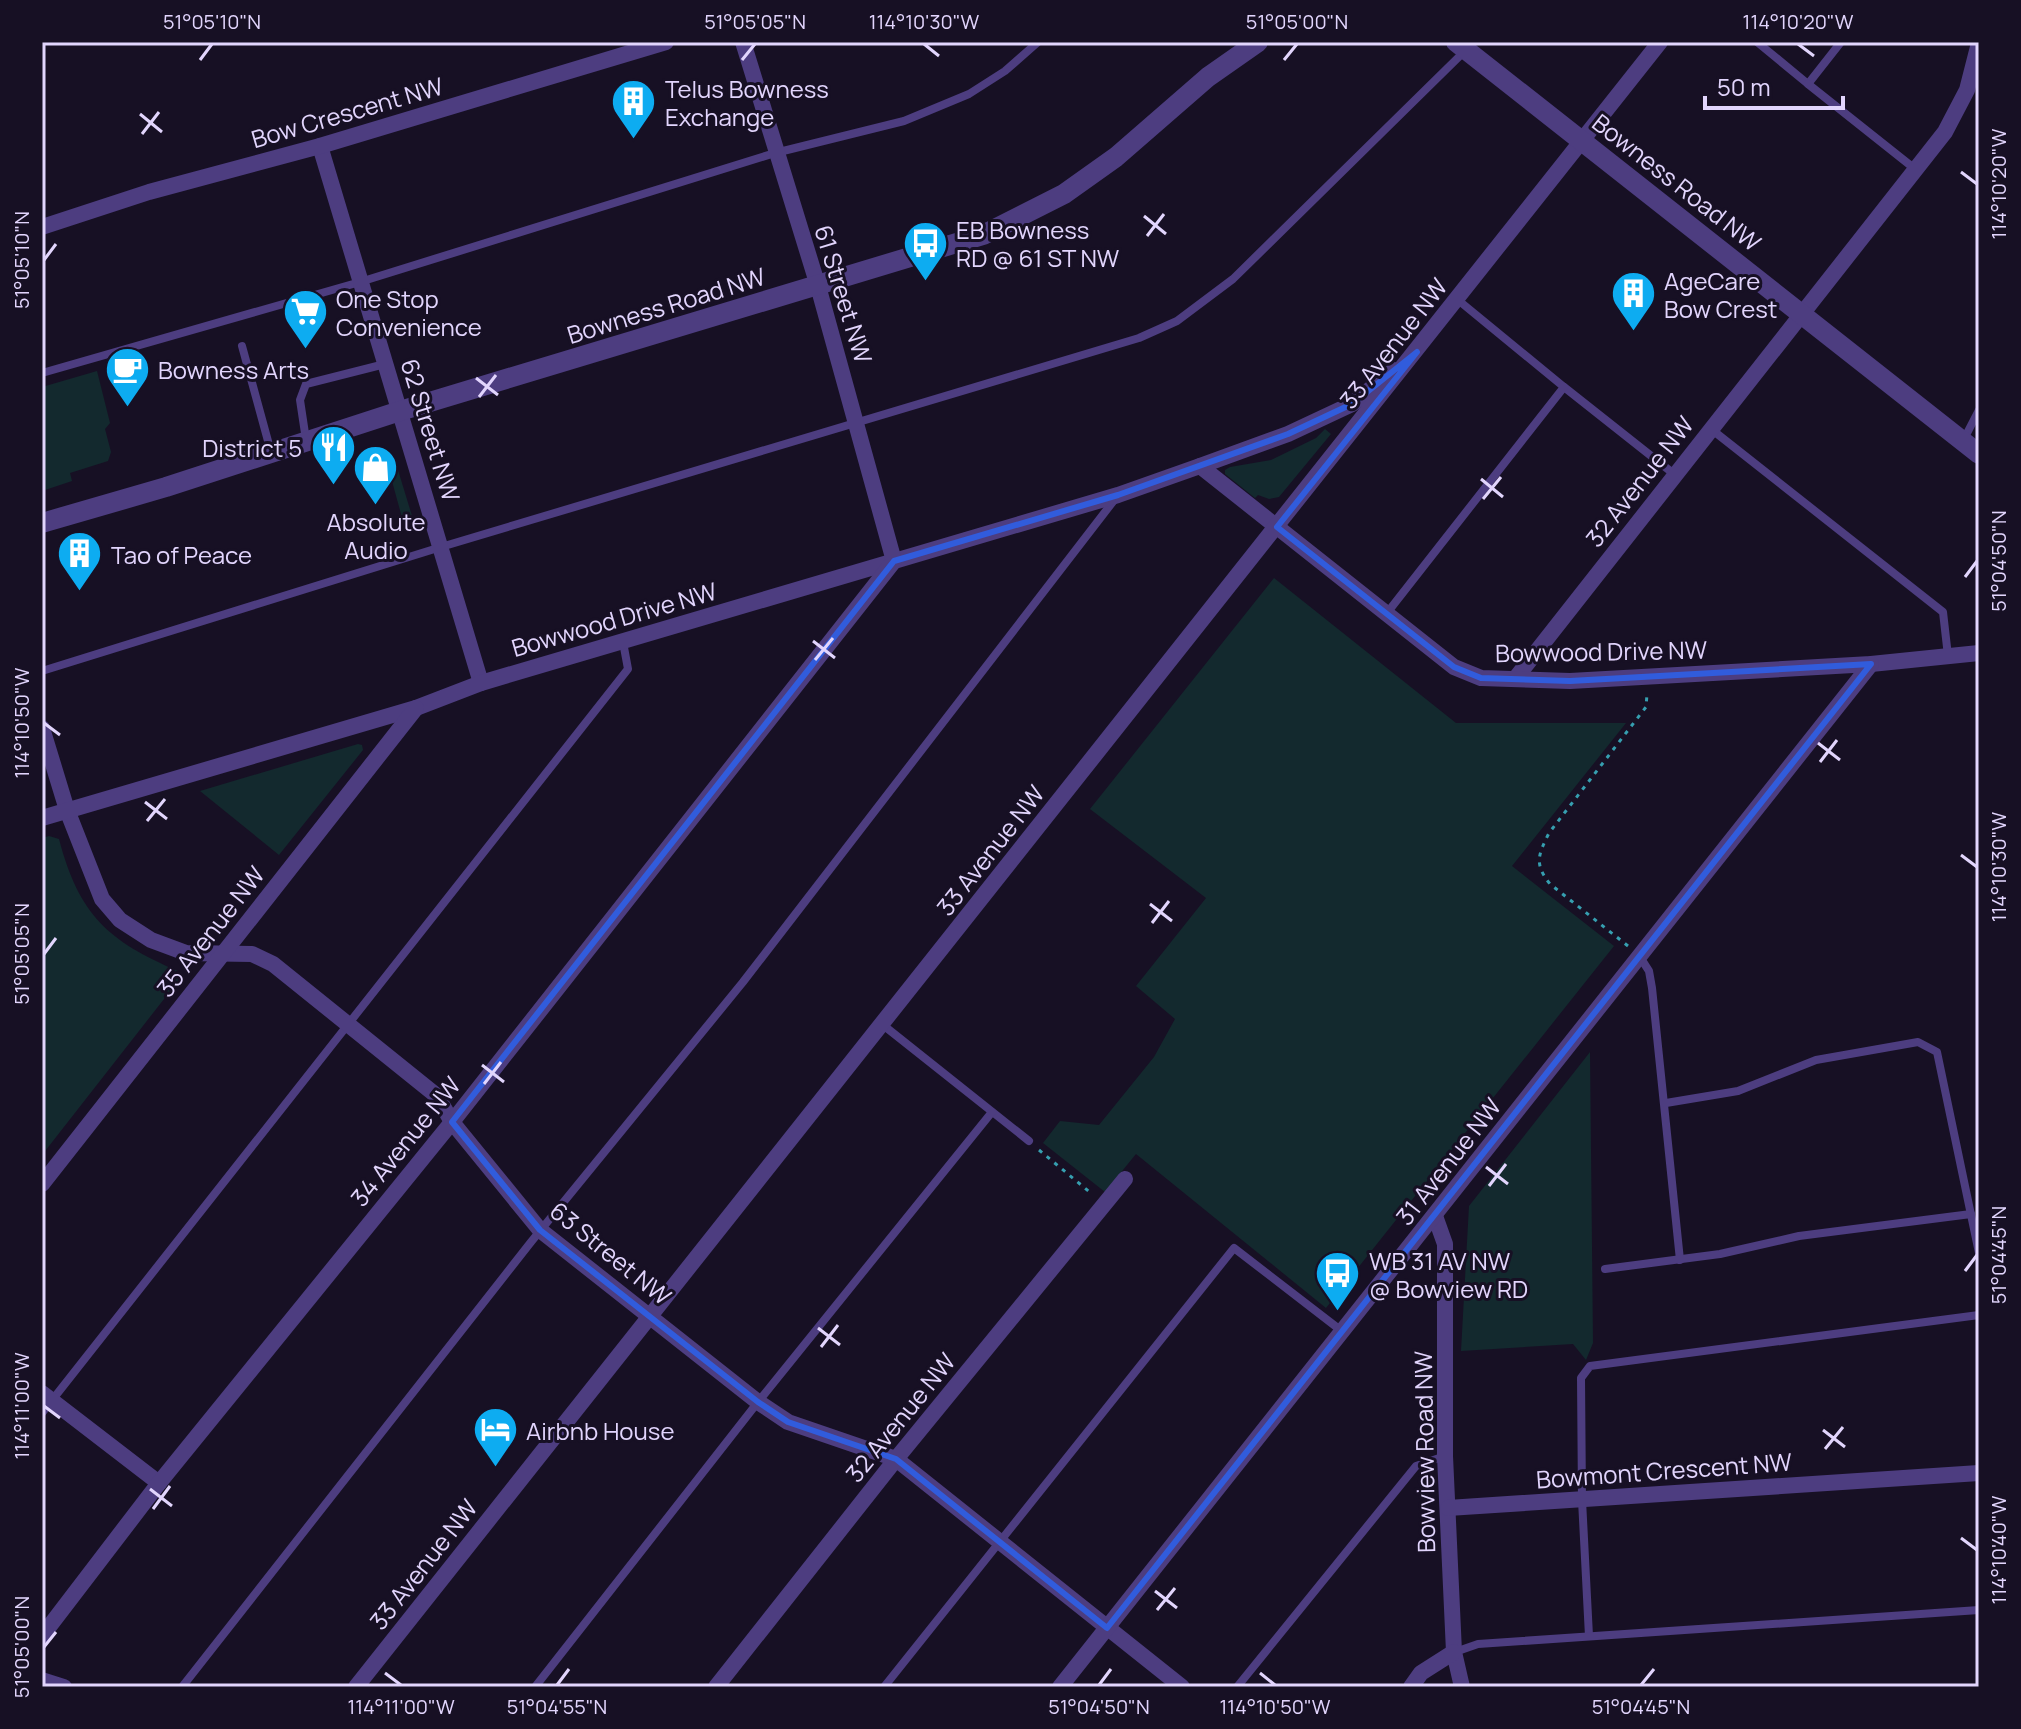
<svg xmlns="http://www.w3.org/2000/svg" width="2021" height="1729" font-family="Manrope,sans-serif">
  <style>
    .green { fill: #13292e }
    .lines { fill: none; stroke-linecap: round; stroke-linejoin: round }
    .path { stroke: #369fb0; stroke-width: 3; stroke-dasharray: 4 6; stroke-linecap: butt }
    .service { stroke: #4d3d80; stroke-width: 8 }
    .minor { stroke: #4d3d80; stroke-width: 16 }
    .tertiary { stroke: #4d3d80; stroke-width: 20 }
    .marked { fill: none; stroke: #315cdc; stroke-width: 6; stroke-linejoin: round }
    .ticks { fill: none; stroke: #e2d5fd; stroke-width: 3 }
    .labels { text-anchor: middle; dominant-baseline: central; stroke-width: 6; stroke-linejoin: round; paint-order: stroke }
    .poi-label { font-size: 24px; fill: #e2d5fd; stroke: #171024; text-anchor: start }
    .street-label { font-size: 24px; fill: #e2d5fd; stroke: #171024 }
    .neatline { fill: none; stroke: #e2d5fd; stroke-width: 3 }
    .ticks-label { font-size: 20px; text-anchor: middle; fill: #e2d5fd }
  </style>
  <rect width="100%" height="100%" fill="#171024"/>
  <g class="green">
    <polygon points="97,371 110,423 105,429 111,452 108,461 70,473 72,481 42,491 42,387"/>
    <polygon points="1325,429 1331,434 1279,497 1269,499 1258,495 1255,498 1225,474 1225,470 1230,467 1271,460 1316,438"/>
    <polygon points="387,463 398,470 416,529 406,532"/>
    <polygon points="1274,578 1456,723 1626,723 1512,866 1614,946 1326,1308 1136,1154 1105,1192 1043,1143 1060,1121 1099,1125 1154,1057 1175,1019 1136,986 1206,898 1090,809"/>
    <polygon points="358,744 362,745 363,750 279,855 200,791"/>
    <path d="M49,836l10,3c20,76 49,102 119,132l4,5 -140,179v-317z"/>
    <polygon points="1590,1052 1593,1343 1586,1360 1573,1344 1461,1351 1469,1206"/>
  </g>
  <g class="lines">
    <g class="path">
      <polyline points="365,466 367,473"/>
      <path d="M1628,946l-78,-62c-16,-20 -12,-29 -1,-51l97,-126 1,-13"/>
      <polyline points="1039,1150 1092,1194"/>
    </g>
    <g class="service">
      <polyline points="1757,42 1808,84 1841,42"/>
      <polyline points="1808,84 1915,169"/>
      <polyline points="242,346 271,452"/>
      <polyline points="42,373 360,282 775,153 904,121 969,94 1005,71 1038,42"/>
      <polyline points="1564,387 1674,474"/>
      <polyline points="1711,429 1943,612 1948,656"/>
      <polyline points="306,440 300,400 306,384 385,364"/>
      <polyline points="1963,441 1979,410"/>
      <polyline points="1387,613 1564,387 1458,300"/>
      <polyline points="42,671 441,547 1139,338 1177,321 1233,279 1474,42"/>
      <polyline points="1640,957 1649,971 1652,988 1680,1260"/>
      <polyline points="883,1025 1029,1141"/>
      <polyline points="1666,1103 1738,1091 1816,1060 1918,1042 1937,1052 1979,1253"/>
      <polyline points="1605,1269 1720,1254 1799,1236 1971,1214"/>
      <polyline points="42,1413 628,669 623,642"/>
      <polyline points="1589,1636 1582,1500 1581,1378 1590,1366 1979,1315"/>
      <polyline points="1455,1652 1478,1644 1979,1610"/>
      <polyline points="182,1687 531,1242 743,982 1115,499"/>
      <polyline points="535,1687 758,1402 992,1112"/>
      <polyline points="884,1687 1234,1248 1343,1332"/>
      <polyline points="1237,1687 1416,1466 1445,1456"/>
    </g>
    <g class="minor">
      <polyline points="320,146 481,683"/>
      <polyline points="42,227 149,192 320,146 666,42"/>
      <polyline points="1200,466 1288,434 1352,404 1394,370"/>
      <polyline points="1515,679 1945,132 1967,90 1979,43"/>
      <polyline points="42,728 67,810 102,899 120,920 151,940 186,953 252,954 273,964 437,1096 452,1122 540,1230 758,1402 788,1422 896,1459 1182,1687"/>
      <polyline points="42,818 416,708 481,683 1118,495 1200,466 1454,667 1481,678 1570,681 1871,664 1979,653"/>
      <polyline points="42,1184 416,708"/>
      <polyline points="1435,1216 1445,1244 1445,1456 1454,1652 1462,1687"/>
      <polyline points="42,1393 159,1483"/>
      <polyline points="1448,1508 1979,1473"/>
      <polyline points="42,1636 159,1483 452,1122 894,561 818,286 743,42"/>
      <polyline points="42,1680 64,1687"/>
      <polyline points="356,1687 1660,42"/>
      <polyline points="716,1687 896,1459 1125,1179"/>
      <polyline points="1060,1687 1871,664"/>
      <polyline points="1411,1687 1421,1673 1454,1652"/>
    </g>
    <g class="tertiary">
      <polyline points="1456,42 1979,454"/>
      <polyline points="42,523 166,487 400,411 983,235 1064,194 1116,157 1208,77 1258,42"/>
    </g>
  </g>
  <path class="marked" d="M1417,352l-140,175 177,140 27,11 89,3 301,-17 -764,964 -211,-169 -108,-37 -30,-20 -218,-172 -88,-108 442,-561 224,-66 170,-61 64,-30z"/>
  <path class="ticks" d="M924,44l15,12M1798,44l16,12M200,60l12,-16M742,60l13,-16M1284,60l13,-16M140,114l22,18M142,134l17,-22M1961,172l16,12M1144,216l22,18M1147,236l17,-22M44,260l12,-16M476,378l22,17M479,397l17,-22M1481,479l22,18M1483,499l18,-22M1965,577l12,-16M813,641l22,17M815,660l18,-22M44,723l16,12M1818,743l22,17M1820,762l17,-22M145,802l22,17M147,821l18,-22M1961,855l16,12M1150,904l22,17M1152,923l17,-22M44,954l12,-16M482,1065l22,17M484,1084l17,-22M1486,1167l22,17M1489,1186l17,-22M1965,1271l12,-16M818,1328l22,17M821,1347l17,-22M44,1406l16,12M1823,1430l22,17M1825,1449l18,-22M150,1489l22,17M153,1509l17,-23M1961,1538l16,12M1155,1591l22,17M1157,1610l18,-22M44,1647l12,-15M385,1673l16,12M1260,1673l15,12M557,1685l12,-16M1099,1685l12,-16M1641,1685l13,-16"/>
  <defs>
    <symbol id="building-pin" viewBox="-11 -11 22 30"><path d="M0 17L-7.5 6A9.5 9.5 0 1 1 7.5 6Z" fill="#0dacf1" stroke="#171024"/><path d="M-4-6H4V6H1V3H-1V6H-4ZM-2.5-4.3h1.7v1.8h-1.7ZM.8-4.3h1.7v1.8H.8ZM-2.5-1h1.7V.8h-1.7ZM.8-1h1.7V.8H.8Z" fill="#fff"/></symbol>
    <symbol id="bus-pin" viewBox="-11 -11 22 30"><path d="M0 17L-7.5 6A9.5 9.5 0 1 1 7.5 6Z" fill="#0dacf1" stroke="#171024"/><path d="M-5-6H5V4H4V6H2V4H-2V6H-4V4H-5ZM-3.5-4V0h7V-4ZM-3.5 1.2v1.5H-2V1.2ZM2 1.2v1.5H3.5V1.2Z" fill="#fff"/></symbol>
    <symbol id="supermarket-pin" viewBox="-11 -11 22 30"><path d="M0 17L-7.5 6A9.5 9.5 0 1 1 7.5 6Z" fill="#0dacf1" stroke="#171024"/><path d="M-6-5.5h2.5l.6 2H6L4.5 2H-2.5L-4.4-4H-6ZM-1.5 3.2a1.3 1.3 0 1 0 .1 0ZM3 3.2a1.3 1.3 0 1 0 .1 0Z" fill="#fff"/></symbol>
    <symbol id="cafe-pin" viewBox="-11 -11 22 30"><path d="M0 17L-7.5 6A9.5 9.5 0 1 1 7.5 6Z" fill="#0dacf1" stroke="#171024"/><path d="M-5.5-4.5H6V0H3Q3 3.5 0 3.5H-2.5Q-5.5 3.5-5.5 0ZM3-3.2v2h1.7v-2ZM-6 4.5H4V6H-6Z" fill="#fff"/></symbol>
    <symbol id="restaurant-pin" viewBox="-11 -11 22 30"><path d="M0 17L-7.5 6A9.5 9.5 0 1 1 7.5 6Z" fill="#0dacf1" stroke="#171024"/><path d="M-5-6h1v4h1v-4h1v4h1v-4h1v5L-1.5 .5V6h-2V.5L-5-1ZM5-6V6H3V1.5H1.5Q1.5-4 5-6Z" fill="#fff"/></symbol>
    <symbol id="shop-pin" viewBox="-11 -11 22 30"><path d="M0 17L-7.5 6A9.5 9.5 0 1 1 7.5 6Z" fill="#0dacf1" stroke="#171024"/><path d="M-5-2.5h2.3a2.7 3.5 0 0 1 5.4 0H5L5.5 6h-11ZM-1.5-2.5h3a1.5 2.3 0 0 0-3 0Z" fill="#fff"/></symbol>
    <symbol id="hotel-pin" viewBox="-11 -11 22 30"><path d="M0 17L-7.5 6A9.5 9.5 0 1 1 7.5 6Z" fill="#0dacf1" stroke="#171024"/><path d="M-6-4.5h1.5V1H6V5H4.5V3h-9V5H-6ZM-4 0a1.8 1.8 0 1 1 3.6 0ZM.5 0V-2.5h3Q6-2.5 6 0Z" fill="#fff"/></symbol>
  </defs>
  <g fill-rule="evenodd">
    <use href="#building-pin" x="608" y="76" width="51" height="69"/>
    <use href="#bus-pin" x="900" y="218" width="51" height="69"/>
    <use href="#building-pin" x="1608" y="268" width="51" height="69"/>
    <use href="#supermarket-pin" x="280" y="286" width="51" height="69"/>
    <use href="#cafe-pin" x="102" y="344" width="51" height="69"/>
    <use href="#restaurant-pin" x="308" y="422" width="51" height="69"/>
    <use href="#shop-pin" x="350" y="442" width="51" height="69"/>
    <use href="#building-pin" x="54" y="528" width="51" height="69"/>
    <use href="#bus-pin" x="1312" y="1248" width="51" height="69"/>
    <use href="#hotel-pin" x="470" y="1404" width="51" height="69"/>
  </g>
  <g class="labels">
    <g class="poi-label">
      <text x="665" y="88">Telus Bowness<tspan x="665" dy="28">Exchange</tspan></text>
      <text x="956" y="229">EB Bowness<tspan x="956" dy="28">RD @ 61 ST NW</tspan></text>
      <text x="1664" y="280">AgeCare<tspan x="1664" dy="28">Bow Crest</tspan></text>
      <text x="336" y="298">One Stop<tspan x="336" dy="28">Convenience</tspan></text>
      <text x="158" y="369">Bowness Arts</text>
      <text x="302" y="447" text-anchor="end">District 5</text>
      <text x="376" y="521" text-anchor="middle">Absolute<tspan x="376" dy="28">Audio</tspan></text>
      <text x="111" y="554">Tao of Peace</text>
      <text x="1369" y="1260">WB 31 AV NW<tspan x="1369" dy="28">@ Bowview RD</tspan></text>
      <text x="526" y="1430">Airbnb House</text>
    </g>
    <g class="street-label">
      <text transform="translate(347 112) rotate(-16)">Bow Crescent NW</text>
      <text transform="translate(1677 182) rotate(38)">Bowness Road NW</text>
      <text transform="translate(844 294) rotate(73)">61 Street NW</text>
      <text transform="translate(666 305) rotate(-17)">Bowness Road NW</text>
      <text transform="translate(1393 343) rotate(-52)">33 Avenue NW</text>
      <text transform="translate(431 430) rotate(73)">62 Street NW</text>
      <text transform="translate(1639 481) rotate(-52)">32 Avenue NW</text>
      <text transform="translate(614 619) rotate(-16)">Bowwood Drive NW</text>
      <text transform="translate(1601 651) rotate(-1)">Bowwood Drive NW</text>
      <text transform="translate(990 850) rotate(-52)">33 Avenue NW</text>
      <text transform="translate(210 931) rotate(-52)">35 Avenue NW</text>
      <text transform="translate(405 1141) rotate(-51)">34 Avenue NW</text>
      <text transform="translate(1448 1161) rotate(-52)">31 Avenue NW</text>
      <text transform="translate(611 1253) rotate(39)">63 Street NW</text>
      <text transform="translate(900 1417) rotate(-51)">32 Avenue NW</text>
      <text transform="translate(1424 1452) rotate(-91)">Bowview Road NW</text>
      <text transform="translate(1664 1470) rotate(-4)">Bowmont Crescent NW</text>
      <text transform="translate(423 1564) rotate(-52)">33 Avenue NW</text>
    </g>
  </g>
  <rect width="2021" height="1729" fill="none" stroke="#171024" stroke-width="88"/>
  <path d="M1705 96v12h138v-12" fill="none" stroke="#e2d5fd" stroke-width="4"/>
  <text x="1717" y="96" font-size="24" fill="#e2d5fd" stroke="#171024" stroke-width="6" paint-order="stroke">50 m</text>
  <rect x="44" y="44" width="1933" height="1641" class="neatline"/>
  <g class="ticks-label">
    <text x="212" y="29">51°05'10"N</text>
    <text x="755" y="29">51°05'05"N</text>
    <text x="924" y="29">114°10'30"W</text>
    <text x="1297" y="29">51°05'00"N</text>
    <text x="1798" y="29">114°10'20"W</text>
    <text transform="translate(1999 184) rotate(-90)" y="7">114°10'20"W</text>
    <text transform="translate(22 260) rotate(-90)" y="7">51°05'10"N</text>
    <text transform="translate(1999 561) rotate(-90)" y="7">51°04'50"N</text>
    <text transform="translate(22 723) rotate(-90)" y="7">114°10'50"W</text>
    <text transform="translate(1999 867) rotate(-90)" y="7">114°10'30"W</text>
    <text transform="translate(22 954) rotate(-90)" y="7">51°05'05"N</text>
    <text transform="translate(1999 1255) rotate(-90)" y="7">51°04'45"N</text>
    <text transform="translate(22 1406) rotate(-90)" y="7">114°11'00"W</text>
    <text transform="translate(1999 1550) rotate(-90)" y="7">114°10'40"W</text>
    <text transform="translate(22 1647) rotate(-90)" y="7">51°05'00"N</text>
    <text x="401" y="1714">114°11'00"W</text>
    <text x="557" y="1714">51°04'55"N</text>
    <text x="1099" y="1714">51°04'50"N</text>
    <text x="1275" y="1714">114°10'50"W</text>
    <text x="1641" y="1714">51°04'45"N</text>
  </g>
</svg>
